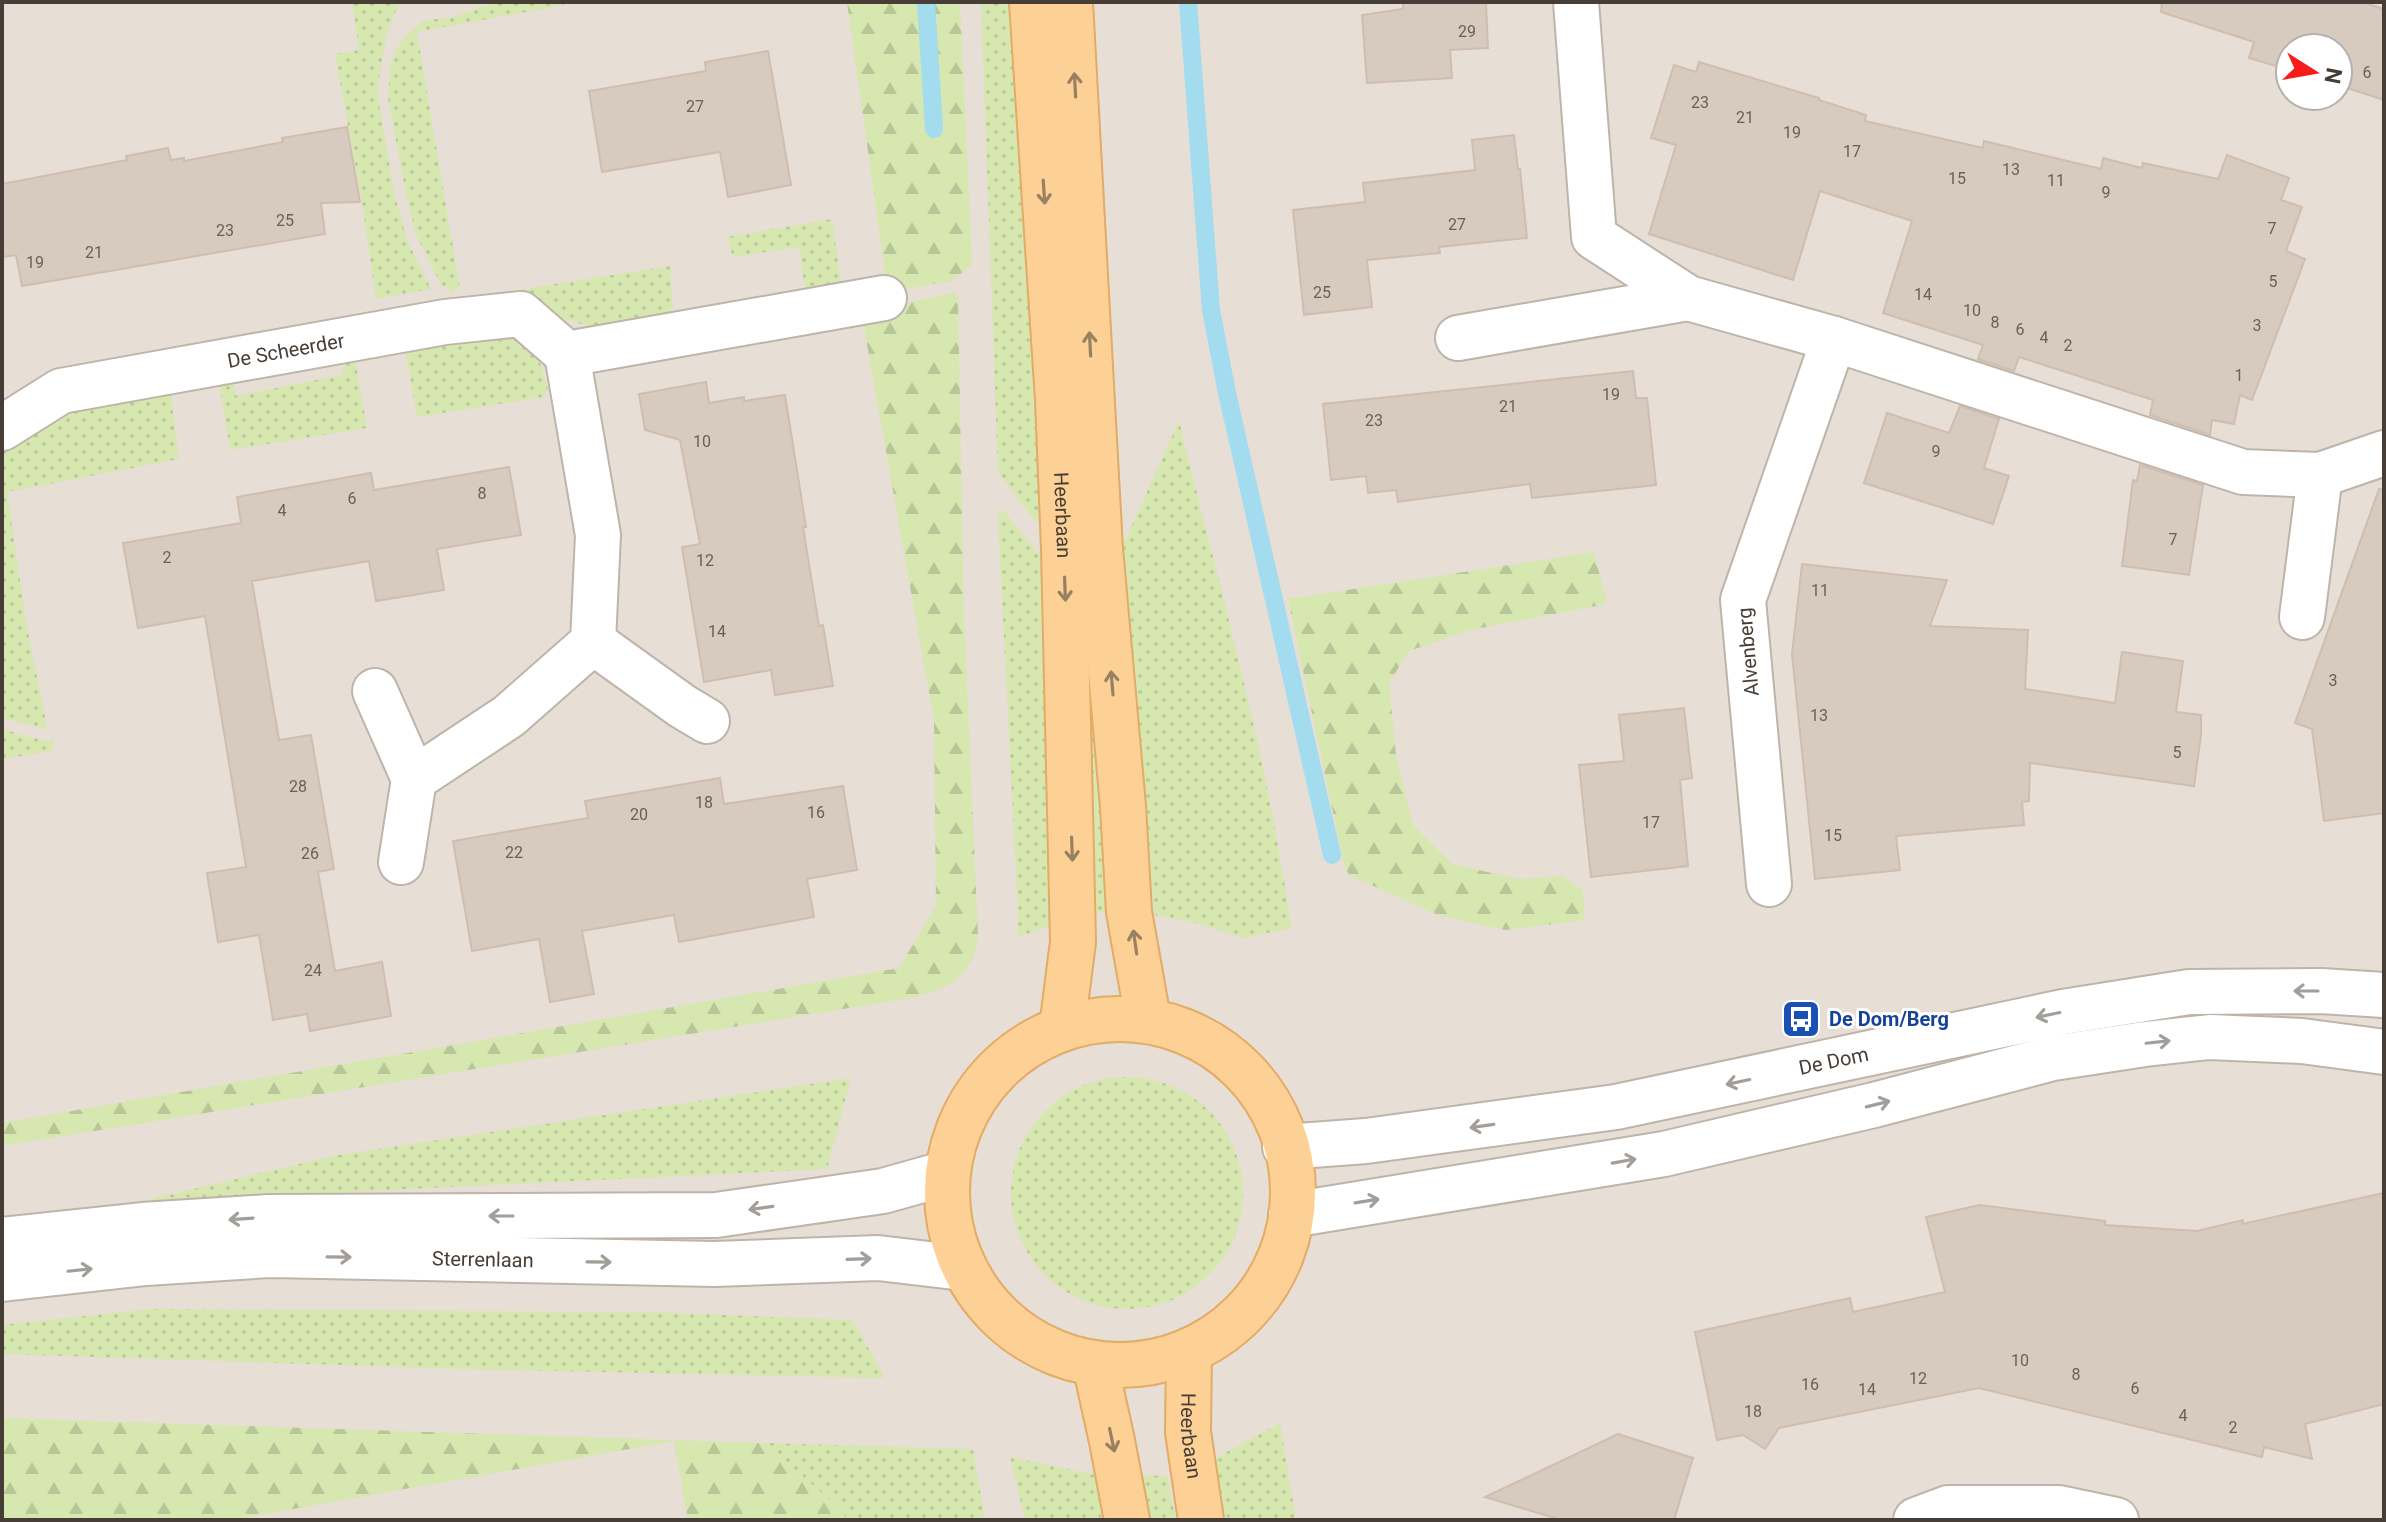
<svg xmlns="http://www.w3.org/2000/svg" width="2386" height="1522" font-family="Roboto,sans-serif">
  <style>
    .residential { fill: #e7dfd5; fill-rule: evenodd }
    .green { fill: url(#green-dots) }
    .forest { fill: url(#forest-firs) }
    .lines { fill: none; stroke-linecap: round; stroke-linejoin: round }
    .stream { stroke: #a3dbef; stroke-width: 18 }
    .building { fill: #d7cabf; stroke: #cfbeaf; stroke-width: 2 }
    .minor-casing { stroke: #beb4a9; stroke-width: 48 }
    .major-casing { stroke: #e2ab66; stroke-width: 48 }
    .minor { stroke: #fff; stroke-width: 44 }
    .major { stroke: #fdd196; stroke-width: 44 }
    .oneway { stroke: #988061 }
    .oneway2 { stroke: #a29e9a }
    .labels { text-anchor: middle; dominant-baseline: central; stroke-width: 6; stroke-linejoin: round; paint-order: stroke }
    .number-label { font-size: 16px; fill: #6a6058 }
    .street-label { font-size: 20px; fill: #463d36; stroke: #fff }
    .transit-label { font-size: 20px; font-weight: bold; fill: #164399; stroke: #fff; text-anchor: start }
  </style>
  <defs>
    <pattern id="green-dots" width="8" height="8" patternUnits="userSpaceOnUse" patternTransform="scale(2)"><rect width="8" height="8" fill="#d6e7b0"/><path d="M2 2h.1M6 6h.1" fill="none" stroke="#b9c798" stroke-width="1.8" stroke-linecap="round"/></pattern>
    <pattern id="forest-firs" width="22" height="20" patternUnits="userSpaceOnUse" patternTransform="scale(2)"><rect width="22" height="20" fill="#d6e7b0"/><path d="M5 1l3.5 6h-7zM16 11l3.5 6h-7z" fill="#b9c798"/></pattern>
  </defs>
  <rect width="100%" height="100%" fill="#f3ede7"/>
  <path class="residential" d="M2,2h2382v1518h-2382zM2290,48h48v48h-48z"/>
  <g class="green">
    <polygon points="352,2 400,2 387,31 377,91 394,192 407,240 431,289 376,299 362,203 335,54 359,50"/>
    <polygon points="496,2 563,2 564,5 417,32 460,289 449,291 448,286 442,287 416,234 406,194 388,98 390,67 395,52 400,44 408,34 424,20 450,18"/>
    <polygon points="981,2 1016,2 1043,525 1038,523 1032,517 998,472"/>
    <polygon points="832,219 842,288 808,292 805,288 799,247 733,257 727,237"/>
    <polygon points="670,266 673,307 669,318 593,327 566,320 514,293 505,292"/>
    <path d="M497,333c40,9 41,21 51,57l-4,7 -127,20 -12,-68z"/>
    <polygon points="355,359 367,428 230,450 219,382 227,381 234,385 236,396 342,375 345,361"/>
    <polygon points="170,390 179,459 7,492 27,627 46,722 46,729 6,719 2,717 2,449 55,418 86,407"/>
    <path d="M1179,421c41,168 89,336 112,507l-48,10 -49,-16 -40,-7 -36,-359z"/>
    <polygon points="999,509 1005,512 1038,553 1045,570 1055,925 1017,937 1018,913 998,520"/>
    <polygon points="1078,534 1109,912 1084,914"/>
    <polygon points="2,728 23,736 54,742 52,751 2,759"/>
    <circle cx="1127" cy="1193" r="116"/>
    <polygon points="851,1078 827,1169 139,1202 338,1155"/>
    <polygon points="150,1309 651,1312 853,1320 885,1378 462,1369 2,1354 2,1325"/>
    <polygon points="1280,1423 1296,1520 1224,1520 1214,1459"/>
    <polygon points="765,1443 973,1449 985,1520 847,1520 841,1510"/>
    <polygon points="1010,1457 1096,1475 1102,1520 1025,1520"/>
    <polygon points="1140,1475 1167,1476 1176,1520 1148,1520"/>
  </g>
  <g class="forest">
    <polygon points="847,2 960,2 972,265 951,281 894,291 886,280"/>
    <path d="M954,293l4,3 6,321 14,318c-5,47 -38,57 -79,65l-897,146v-23l897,-155 37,-62 -2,-185 -71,-399 32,-5 1,-12z"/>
    <polygon points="1594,552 1607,604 1470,630 1409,651 1389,683 1396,755 1413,825 1452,864 1519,879 1562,876 1583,890 1585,920 1505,930 1438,915 1349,875 1344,865 1288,599"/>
    <polygon points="2,1418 765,1443 841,1510 847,1520 688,1520 674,1441 232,1520 2,1520"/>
  </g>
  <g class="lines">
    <g class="stream">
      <polyline points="926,2 934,129"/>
      <polyline points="1188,2 1211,310 1227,393 1332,855"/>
    </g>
  </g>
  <g class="building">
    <polygon points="1403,2 1486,2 1488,48 1450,50 1452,78 1367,83 1362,15 1403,9"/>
    <polygon points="2162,2 2362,2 2384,9 2384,100 2338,85 2338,48 2290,48 2290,70 2249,58 2254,42 2161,12"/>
    <polygon points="768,51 791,185 728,197 720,152 602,172 589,91 706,71 705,62"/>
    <polygon points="1699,62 1819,98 1819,100 1866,115 1865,121 1983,148 1984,141 2101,169 2103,158 2142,168 2143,163 2218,179 2227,155 2289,178 2281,200 2302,207 2286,251 2305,259 2252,400 2240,395 2234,424 2212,420 2210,435 2150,415 2153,400 2019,357 2014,371 1978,359 1983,345 1883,313 1912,221 1820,191 1793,280 1649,234 1676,145 1651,138 1674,65 1696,72"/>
    <polygon points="347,127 360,202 321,203 325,234 22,286 16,255 2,257 2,184 127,160 126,156 168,148 171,160 184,158 184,161 283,142 282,138"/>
    <polygon points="1514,135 1518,169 1520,169 1527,238 1439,247 1440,253 1367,260 1372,307 1304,315 1293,210 1365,202 1363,183 1475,170 1472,140"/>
    <polygon points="1633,371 1636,398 1647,398 1656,485 1532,498 1530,484 1398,502 1396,490 1368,493 1366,476 1331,480 1323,404"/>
    <polygon points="706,382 709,403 744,397 744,401 785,395 806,527 803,527 819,626 823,625 833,686 775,695 771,670 704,682 682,547 700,544 680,440 645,430 639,394"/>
    <polygon points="1960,406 1999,419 1984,468 2009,476 1993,524 1864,483 1887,413 1949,433"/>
    <polygon points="2140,465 2203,485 2189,575 2122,566 2133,480 2137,481"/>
    <polygon points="509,467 521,535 437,549 444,590 376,601 369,561 252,581 279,740 311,735 334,869 318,872 335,971 382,962 391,1016 310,1031 307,1014 273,1020 259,935 218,942 207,873 246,867 205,616 138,628 123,543 241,523 237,497 371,473 374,490"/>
    <polygon points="2379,489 2384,490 2384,813 2324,821 2312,729 2295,723"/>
    <polygon points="1802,564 1947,580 1930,626 2028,630 2025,689 2115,703 2122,652 2183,661 2176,712 2201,715 2201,735 2194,786 2030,763 2029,801 2022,802 2024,825 1896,836 1900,870 1815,879 1792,654"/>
    <polygon points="1684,708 1692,778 1680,780 1688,866 1591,877 1579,765 1624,761 1619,715"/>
    <polygon points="720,778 724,804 843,786 857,870 807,879 814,917 679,942 674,915 582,931 594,994 550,1002 539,939 472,951 453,841 588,818 585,801"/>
    <polygon points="2384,1193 2384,1404 2305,1424 2312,1459 2264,1447 2262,1457 1979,1388 1779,1428 1765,1449 1743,1435 1717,1440 1695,1332 1850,1298 1853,1312 1945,1292 1926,1217 1980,1205 2105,1221 2105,1225 2197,1231 2243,1220 2242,1224"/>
    <polygon points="1618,1434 1693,1458 1674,1520 1561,1520 1485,1497"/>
  </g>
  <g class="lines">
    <defs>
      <g id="minor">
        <polyline points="1576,2 1594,237 1688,298 1834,339 2243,472 2320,475 2384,453"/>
        <polyline points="1458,338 1688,298"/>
        <path id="s1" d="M2,428l59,-37 384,-69 76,-8 46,40 317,-56"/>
        <polyline points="2302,617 2320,475"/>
        <polyline points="593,642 682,706 707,721"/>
        <polyline points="375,691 414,779"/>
        <polyline points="401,862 414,779 509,716 593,642 598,535 567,354"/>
        <polyline points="1769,884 1743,600 1834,339"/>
        <path id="s2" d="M1285,1147l81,-6 250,-34 447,-95 126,-20 132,-1 63,4"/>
        <polyline points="1291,1215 1664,1154 1874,1105 2053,1058 2145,1044 2210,1037 2302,1041 2384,1052"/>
        <polyline points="2,1240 142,1225 269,1217 716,1215 883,1191 947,1173"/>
        <path id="s3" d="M2,1279l144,-16 124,-8 444,9 164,-6 85,10"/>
        <polyline points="1916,1520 1948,1508 2059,1508 2116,1520"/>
      </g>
      <g id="major">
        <path id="s4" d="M1032,2l26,398 6,149 9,393 -11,86"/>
        <polyline points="1070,2 1100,549 1123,806 1129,912 1148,1019"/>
        <circle cx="1120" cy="1192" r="173"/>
        <path id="s5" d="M1189,1352l-1,80 13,88"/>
        <polyline points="1095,1364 1112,1441 1127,1520"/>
      </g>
    </defs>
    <use href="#minor" class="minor-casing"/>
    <use href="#major" class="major-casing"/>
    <use href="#minor" class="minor"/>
    <use href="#major" class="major"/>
  </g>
  <defs><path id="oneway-shaft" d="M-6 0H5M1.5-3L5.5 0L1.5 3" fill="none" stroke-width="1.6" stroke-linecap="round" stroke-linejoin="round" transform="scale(2)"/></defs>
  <g class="oneway">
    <use href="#oneway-shaft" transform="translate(1075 85) rotate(-93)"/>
    <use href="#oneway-shaft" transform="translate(1044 192) rotate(86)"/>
    <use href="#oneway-shaft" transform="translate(1090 344) rotate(-93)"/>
    <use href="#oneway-shaft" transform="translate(1065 589) rotate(88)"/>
    <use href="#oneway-shaft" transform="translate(1112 683) rotate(-95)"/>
    <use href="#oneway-shaft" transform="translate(1072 849) rotate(88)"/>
    <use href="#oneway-shaft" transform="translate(1135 942) rotate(-98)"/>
    <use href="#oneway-shaft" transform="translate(1112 1440) rotate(78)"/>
  </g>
  <g class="oneway2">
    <use href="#oneway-shaft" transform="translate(2306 991) rotate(180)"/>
    <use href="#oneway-shaft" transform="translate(2048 1015) rotate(168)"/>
    <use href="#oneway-shaft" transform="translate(2158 1042) rotate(-6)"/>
    <use href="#oneway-shaft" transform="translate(1738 1082) rotate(168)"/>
    <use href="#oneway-shaft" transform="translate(1878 1104) rotate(-14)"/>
    <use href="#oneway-shaft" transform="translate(1482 1126) rotate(172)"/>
    <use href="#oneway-shaft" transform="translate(1624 1161) rotate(-10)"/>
    <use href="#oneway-shaft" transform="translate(1367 1201) rotate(-9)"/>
    <use href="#oneway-shaft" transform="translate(761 1208) rotate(172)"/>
    <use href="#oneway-shaft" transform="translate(501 1216) rotate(180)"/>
    <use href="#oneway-shaft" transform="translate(241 1219) rotate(176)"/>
    <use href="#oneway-shaft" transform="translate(339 1257) rotate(1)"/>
    <use href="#oneway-shaft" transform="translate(859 1259) rotate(-2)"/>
    <use href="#oneway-shaft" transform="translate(599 1262) rotate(1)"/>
    <use href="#oneway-shaft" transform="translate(80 1270) rotate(-6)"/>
  </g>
  <defs>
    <symbol id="bus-square" viewBox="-11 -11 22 22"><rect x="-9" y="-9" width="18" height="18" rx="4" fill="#1a4fb4" stroke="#fff"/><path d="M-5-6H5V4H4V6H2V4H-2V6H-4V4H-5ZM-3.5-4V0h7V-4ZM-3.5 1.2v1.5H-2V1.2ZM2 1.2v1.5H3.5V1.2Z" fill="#fff"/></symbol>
  </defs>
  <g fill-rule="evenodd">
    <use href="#bus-square" x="1779" y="997" width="44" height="44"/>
  </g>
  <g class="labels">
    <g class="number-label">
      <text x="1467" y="31">29</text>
      <text x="2367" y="72">6</text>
      <text x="1700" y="102">23</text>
      <text x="695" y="106">27</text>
      <text x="1745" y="117">21</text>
      <text x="1792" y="132">19</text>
      <text x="1852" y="151">17</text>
      <text x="2011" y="169">13</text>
      <text x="1957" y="178">15</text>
      <text x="2056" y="180">11</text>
      <text x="2106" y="192">9</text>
      <text x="285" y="220">25</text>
      <text x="1457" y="224">27</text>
      <text x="2272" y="228">7</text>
      <text x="225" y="230">23</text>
      <text x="94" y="252">21</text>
      <text x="35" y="262">19</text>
      <text x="2273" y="281">5</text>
      <text x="1322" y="292">25</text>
      <text x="1923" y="294">14</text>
      <text x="1972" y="310">10</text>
      <text x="1995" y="322">8</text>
      <text x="2257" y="325">3</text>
      <text x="2020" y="329">6</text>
      <text x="2044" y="337">4</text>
      <text x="2068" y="345">2</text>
      <text x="2239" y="375">1</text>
      <text x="1611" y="394">19</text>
      <text x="1508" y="406">21</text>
      <text x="1374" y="420">23</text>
      <text x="702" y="441">10</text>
      <text x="1936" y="451">9</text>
      <text x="482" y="493">8</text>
      <text x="352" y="498">6</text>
      <text x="282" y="510">4</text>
      <text x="2173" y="539">7</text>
      <text x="167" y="557">2</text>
      <text x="705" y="560">12</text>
      <text x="1820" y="590">11</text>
      <text x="717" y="631">14</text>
      <text x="2333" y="680">3</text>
      <text x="1819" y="715">13</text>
      <text x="2177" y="752">5</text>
      <text x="298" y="786">28</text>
      <text x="704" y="802">18</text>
      <text x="816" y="812">16</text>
      <text x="639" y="814">20</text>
      <text x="1651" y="822">17</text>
      <text x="1833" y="835">15</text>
      <text x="514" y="852">22</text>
      <text x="310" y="853">26</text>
      <text x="313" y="970">24</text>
      <text x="2020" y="1360">10</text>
      <text x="2076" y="1374">8</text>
      <text x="1918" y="1378">12</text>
      <text x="1810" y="1384">16</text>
      <text x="2135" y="1388">6</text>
      <text x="1867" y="1389">14</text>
      <text x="1753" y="1411">18</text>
      <text x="2183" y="1415">4</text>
      <text x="2233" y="1427">2</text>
    </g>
    <g class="street-label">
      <text stroke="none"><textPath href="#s1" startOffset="298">De Scheerder</textPath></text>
      <text stroke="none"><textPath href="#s4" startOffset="514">Heerbaan</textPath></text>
      <text transform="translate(1748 652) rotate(-95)">Alvenberg</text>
      <text stroke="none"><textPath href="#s2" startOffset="556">De Dom</textPath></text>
      <text stroke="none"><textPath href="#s3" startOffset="482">Sterrenlaan</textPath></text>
      <text stroke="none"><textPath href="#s5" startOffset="84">Heerbaan</textPath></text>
    </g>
    <g class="transit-label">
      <text x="1829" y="1019">De Dom/Berg</text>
    </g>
  </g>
  <rect width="2386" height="1522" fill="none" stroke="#463d36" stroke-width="8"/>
  <g transform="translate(2314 72) rotate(101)"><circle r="38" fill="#ffffff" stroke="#b5b1af" stroke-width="2"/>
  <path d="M0-6L14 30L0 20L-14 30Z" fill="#f71c1a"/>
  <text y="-12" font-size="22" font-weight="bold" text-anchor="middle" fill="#463d36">N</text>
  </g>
</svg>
